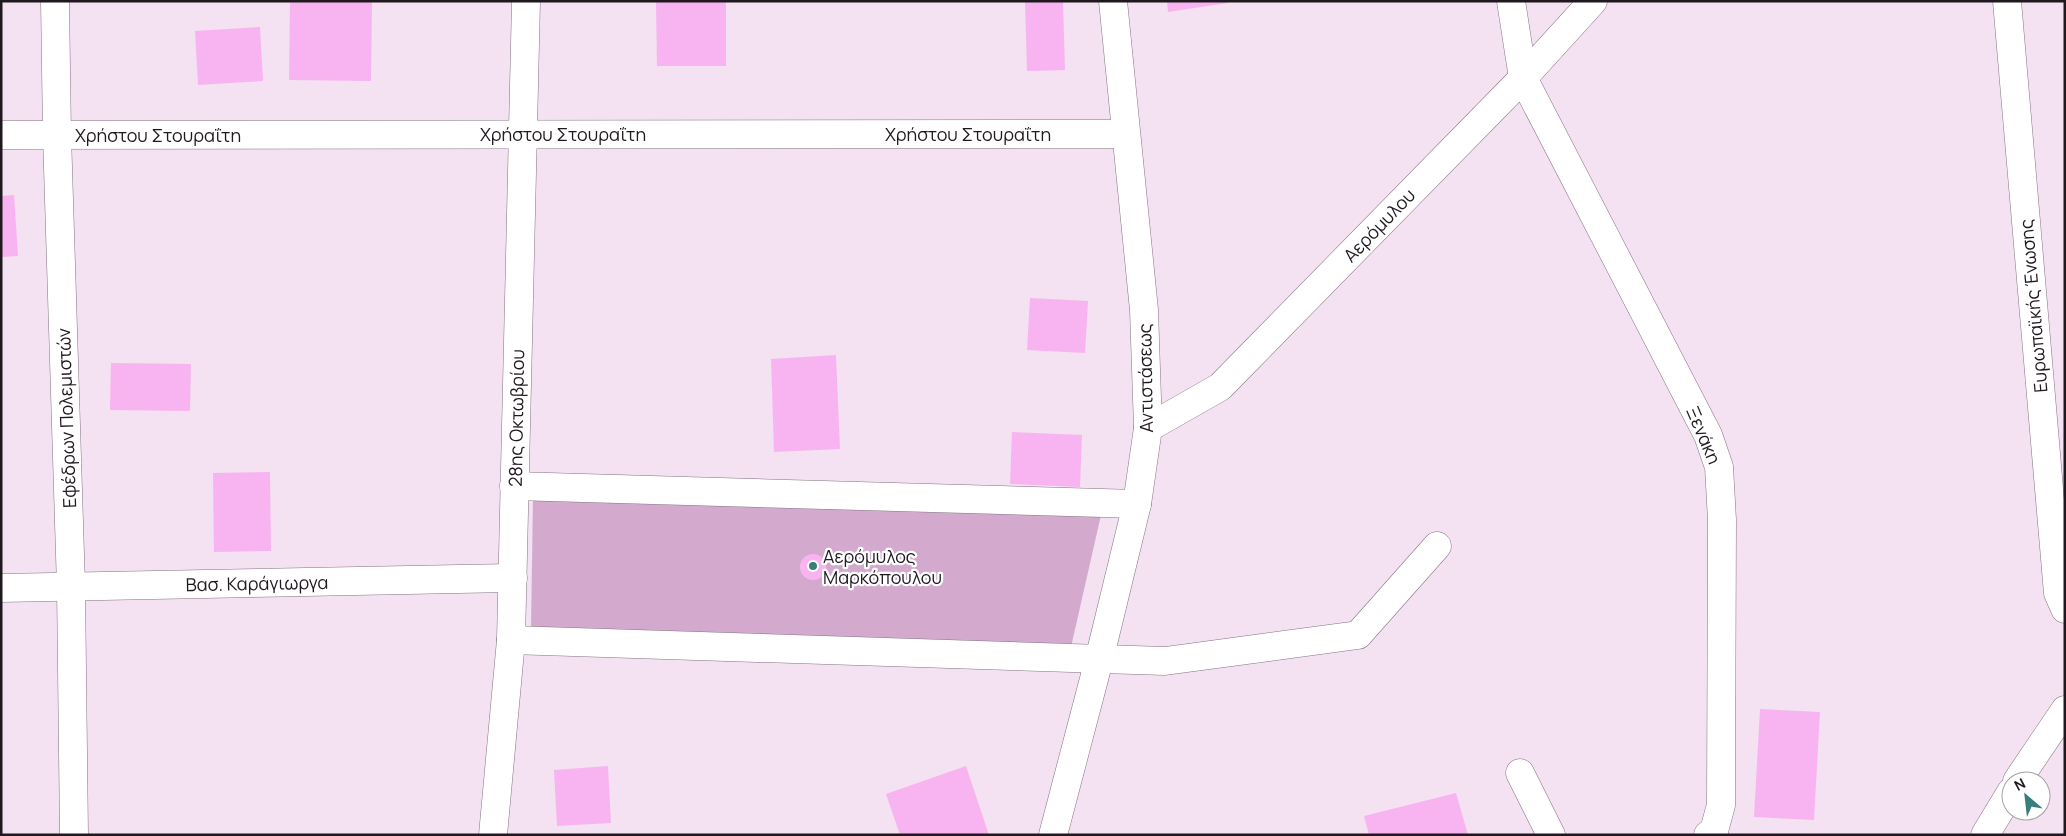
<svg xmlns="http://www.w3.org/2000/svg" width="2066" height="836" font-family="Manrope,sans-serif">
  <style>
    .green { fill: #d3aace }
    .building { fill: #f8b4f0 }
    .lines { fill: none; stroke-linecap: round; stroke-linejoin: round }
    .minor-casing { stroke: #847482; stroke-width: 29 }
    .tertiary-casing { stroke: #847482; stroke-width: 29 }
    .minor { stroke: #fff; stroke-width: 28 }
    .tertiary { stroke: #fff; stroke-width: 28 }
    .poi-dot { fill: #377f7c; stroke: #fff; stroke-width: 2 }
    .labels { text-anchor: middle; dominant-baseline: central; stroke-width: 4.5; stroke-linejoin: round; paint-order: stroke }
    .street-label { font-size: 18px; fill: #1f181e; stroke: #fff }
    .poi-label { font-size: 18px; fill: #1f181e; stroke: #fff; text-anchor: start }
  </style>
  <rect width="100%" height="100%" fill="#f4e1f1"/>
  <polygon class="green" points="533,497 1101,515 1071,647 531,629"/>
  <g class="building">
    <polygon points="290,1 372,1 371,81 289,80"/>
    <polygon points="656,1 726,1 726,66 657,66"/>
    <polygon points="1025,1 1063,1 1065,70 1027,71"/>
    <polygon points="1167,1 1228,1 1228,3 1168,12"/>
    <polygon points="260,27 263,81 198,85 195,31"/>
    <polygon points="14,195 18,256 1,257 1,196"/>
    <polygon points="1030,298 1088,301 1085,353 1027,350"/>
    <polygon points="836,355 840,449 774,452 771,359"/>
    <polygon points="111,363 191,364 190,411 110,410"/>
    <polygon points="1012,432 1082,435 1080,487 1010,484"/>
    <polygon points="270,472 271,551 214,552 213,473"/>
    <circle cx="813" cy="567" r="13"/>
    <polygon points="1760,709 1820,712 1814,820 1754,817"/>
    <polygon points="608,766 611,823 557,826 554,770"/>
    <polygon points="966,766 989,835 900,835 886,794"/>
    <polygon points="1456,793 1468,835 1369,835 1364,816"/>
  </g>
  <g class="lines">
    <defs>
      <g id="minor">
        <polyline points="55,1 57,135 71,587 74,835"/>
        <polyline points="1511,1 1523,78 1708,435 1719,467 1722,520 1721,805 1714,831 1708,835"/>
        <polyline points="2007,1 2058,593 2065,609"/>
        <polyline points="1148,428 1220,387 1523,78 1593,1"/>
        <polyline points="514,486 1137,504"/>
        <polyline points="1,588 513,578"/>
        <polyline points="511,640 1165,661 1358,635 1437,546"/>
        <polyline points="1520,773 1551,835"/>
        <polyline points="493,835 511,640 526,1"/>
      </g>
      <g id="tertiary">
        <polyline points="1,135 1125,134"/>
        <polyline points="2017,781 2065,710"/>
        <polyline points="1053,835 1099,660 1137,504 1148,428 1144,310 1113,1"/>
        <polyline points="1985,835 2011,792"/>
      </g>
    </defs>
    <use href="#minor" class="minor-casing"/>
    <use href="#tertiary" class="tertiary-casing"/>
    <use href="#minor" class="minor"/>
    <use href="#tertiary" class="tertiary"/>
  </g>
  <circle class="poi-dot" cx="813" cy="566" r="5"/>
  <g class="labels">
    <g class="street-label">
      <text x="563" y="134">Χρήστου Στουραΐτη</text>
      <text x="968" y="134">Χρήστου Στουραΐτη</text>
      <text x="158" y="135">Χρήστου Στουραΐτη</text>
      <text transform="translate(1379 225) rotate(-46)">Αερόμυλου</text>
      <text transform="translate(2033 306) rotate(-95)">Ευρωπαϊκής Ένωσης</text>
      <text transform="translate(1145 378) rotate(-91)">Αντιστάσεως</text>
      <text transform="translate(66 418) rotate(-92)">Εφέδρων Πολεμιστών</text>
      <text transform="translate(516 418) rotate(-89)">28ης Οκτωβρίου</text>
      <text transform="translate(1704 435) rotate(67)">Ξενάκη</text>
      <text transform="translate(257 583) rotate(-1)">Βασ. Καράγιωργα</text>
    </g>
    <g class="poi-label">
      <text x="823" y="556">Αερόμυλος<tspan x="823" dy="21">Μαρκόπουλου</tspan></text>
    </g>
  </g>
  <rect width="2066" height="836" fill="none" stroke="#1f181e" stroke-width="5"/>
  <g transform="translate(2026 796) rotate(332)"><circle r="24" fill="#ffffff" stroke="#a5a3a5"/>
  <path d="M0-4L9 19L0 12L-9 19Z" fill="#377f7c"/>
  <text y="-8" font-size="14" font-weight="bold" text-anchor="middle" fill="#1f181e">N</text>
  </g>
</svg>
